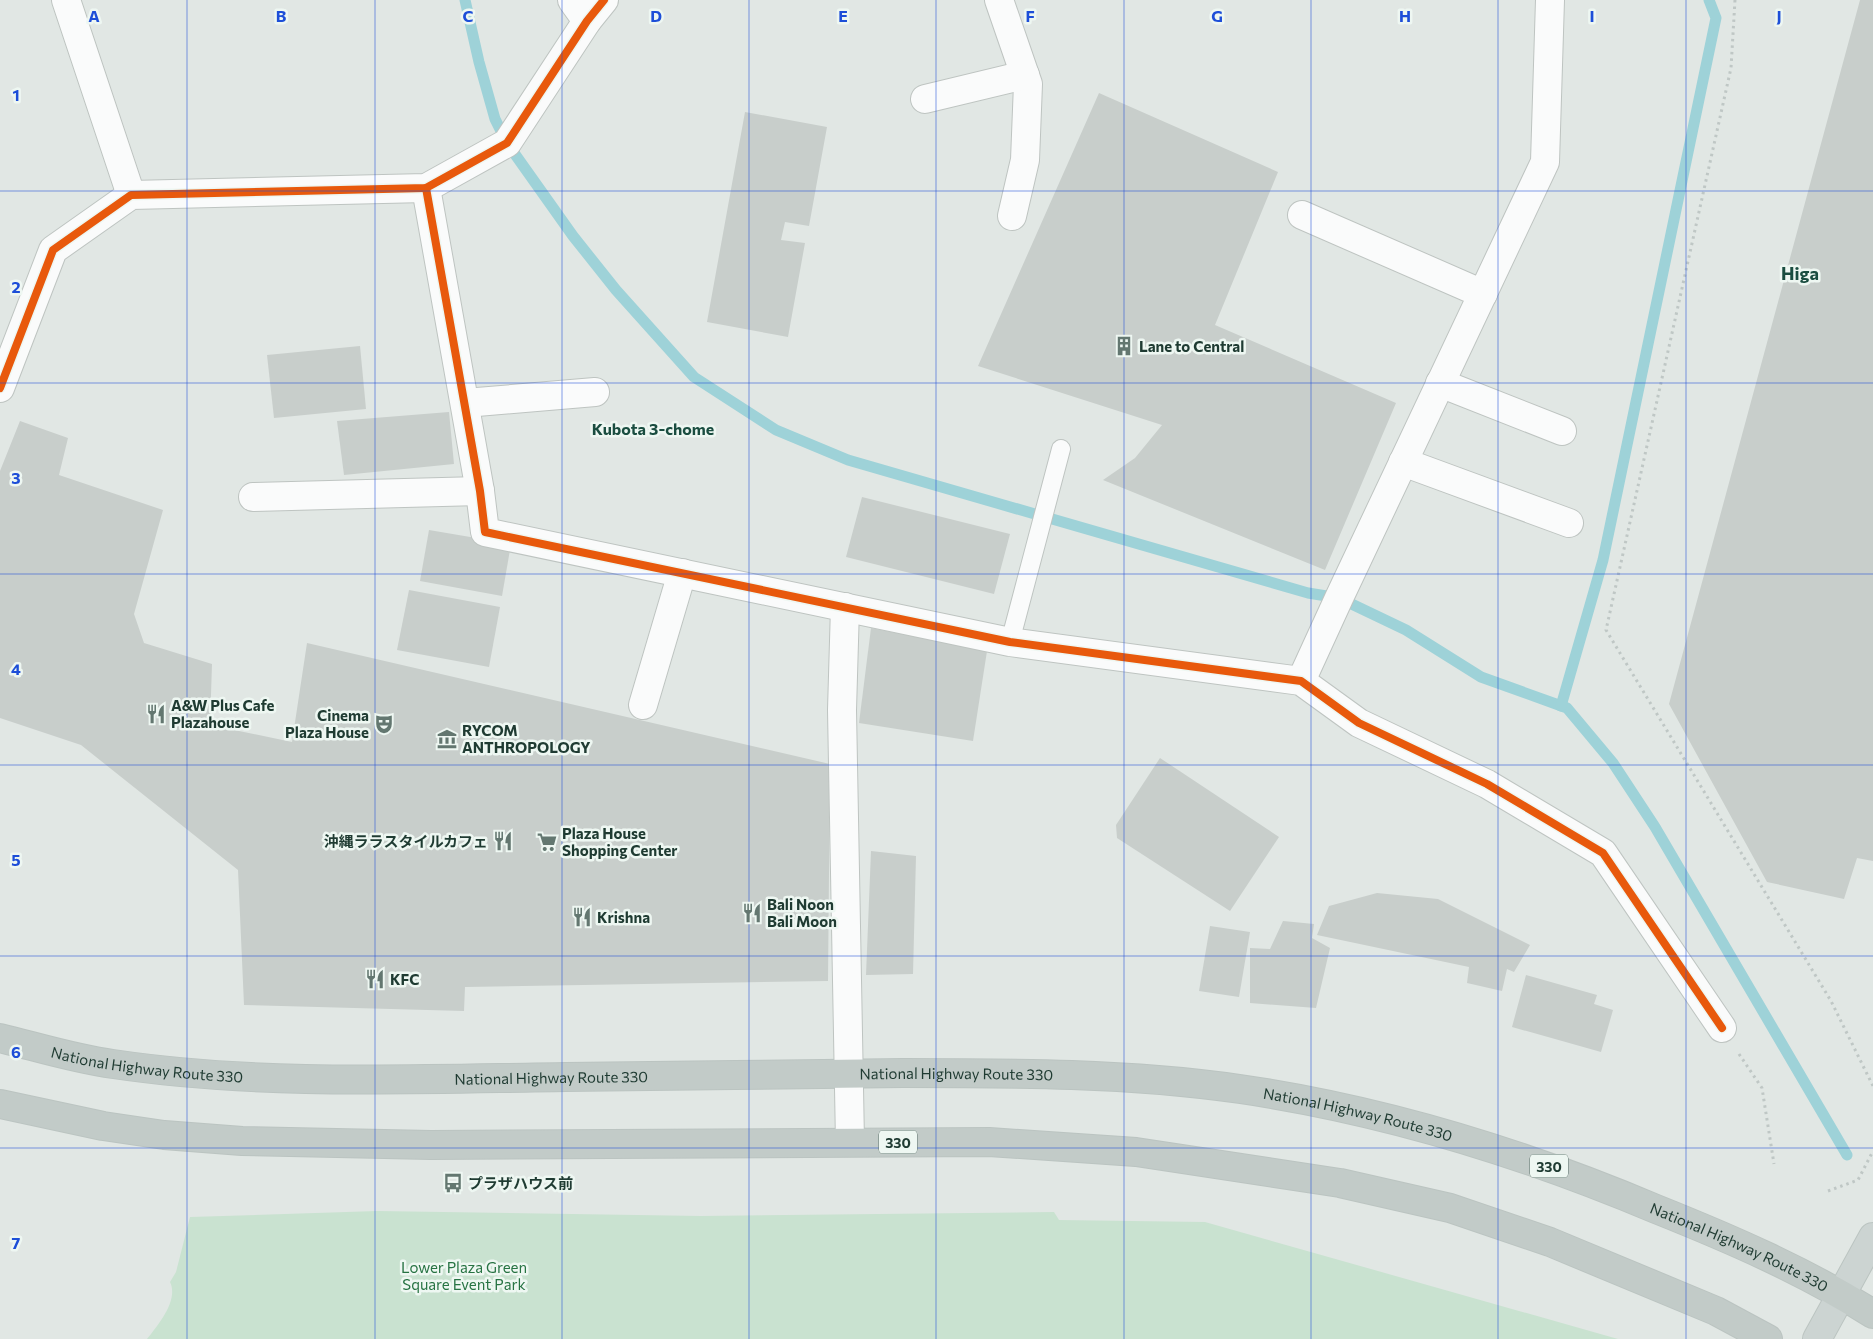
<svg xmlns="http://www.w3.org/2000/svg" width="1873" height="1339" font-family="Commissioner,'Noto Sans JP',sans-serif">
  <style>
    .green { fill: #c9e2d0 }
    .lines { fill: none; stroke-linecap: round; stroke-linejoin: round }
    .stream { stroke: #9ed2d8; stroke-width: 11 }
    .building { fill: #c8cecb }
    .service-casing { stroke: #bec4c1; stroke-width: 20 }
    .minor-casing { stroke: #bec4c1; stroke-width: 30 }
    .primary-casing { stroke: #bbc4c1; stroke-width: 30 }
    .trunk-casing { stroke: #bbc4c1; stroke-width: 30 }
    .path { stroke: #bfc7c5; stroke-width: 3; stroke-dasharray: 2.5 4; stroke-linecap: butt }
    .service { stroke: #fafbfb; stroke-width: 18 }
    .minor { stroke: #fafbfb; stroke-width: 28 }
    .primary { stroke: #ccd4d2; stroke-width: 28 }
    .trunk { stroke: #c2cbc8; stroke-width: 28 }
    .cycleway-casing { stroke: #eef7f2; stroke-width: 11 }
    .cycleway { stroke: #e8590c; stroke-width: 8 }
    .grid { fill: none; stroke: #1d4ed8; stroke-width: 1; stroke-opacity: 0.55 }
    .labels { text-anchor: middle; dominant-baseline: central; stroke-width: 5; stroke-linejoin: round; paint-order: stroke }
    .shield { fill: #eef7f2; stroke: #5d736c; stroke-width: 1 }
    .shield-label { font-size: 14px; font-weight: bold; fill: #1f3b32 }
    .poi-label { font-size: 15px; font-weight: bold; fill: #1f3b32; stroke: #eef7f2; text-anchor: start }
    .street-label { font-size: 15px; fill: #1f3b32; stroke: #eef7f2 }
    .park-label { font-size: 15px; fill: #277343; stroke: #eef7f2 }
    .neighbourhood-label { font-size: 16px; font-weight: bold; fill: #1a4d40; stroke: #eef7f2 }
    .quarter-label { font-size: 18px; font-weight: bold; fill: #1a4d40; stroke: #eef7f2 }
    .grid-label { font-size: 16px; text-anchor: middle; font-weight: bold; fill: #1d4ed8; stroke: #eef7f2; stroke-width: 5; stroke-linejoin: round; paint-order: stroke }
  </style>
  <rect width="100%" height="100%" fill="#e1e7e4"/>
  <path class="green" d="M377,1211l324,5 353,-4 5,8 146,2 413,117h-1471c11,-14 32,-39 23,-57l6,-10 14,-55z"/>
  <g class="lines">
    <g class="stream">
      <polyline points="465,0 479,62 495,119 507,143 573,236 616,290 694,377 776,430 848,460 1308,593 1339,598 1406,630 1481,677 1567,708 1613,763 1655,827 1847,1155"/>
      <polyline points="1561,706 1603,560 1716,18 1709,0"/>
    </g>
  </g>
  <g class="building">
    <polygon points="1860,0 1873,0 1873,861 1857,858 1844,899 1767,882 1669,704"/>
    <polygon points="1099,93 1278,172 1215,325 1396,403 1325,570 1103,480 1135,458 1162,425 978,366"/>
    <polygon points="745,112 827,127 809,226 785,222 781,240 805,243 788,337 707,322"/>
    <polygon points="360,346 366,409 274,418 267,355"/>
    <polygon points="449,412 454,464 344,475 337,421"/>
    <polygon points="20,421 68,438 59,475 163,510 134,614 144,643 212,664 210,725 292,742 307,643 830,764 828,981 465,987 464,1011 244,1005 238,870 81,745 0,718 0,471"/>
    <polygon points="862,497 1010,534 994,594 846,557"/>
    <polygon points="429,530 511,544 502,596 420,581"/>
    <polygon points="409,590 500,607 489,667 397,650"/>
    <polygon points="871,628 987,651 973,741 859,723"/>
    <polygon points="1160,758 1279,837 1230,911 1117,838 1116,825"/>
    <polygon points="871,851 916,856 913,974 866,975"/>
    <polygon points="1377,893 1438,899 1530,945 1514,972 1507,969 1502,991 1467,983 1469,967 1317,935 1329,906"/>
    <polygon points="1283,921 1314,924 1312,938 1330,948 1316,1008 1250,1003 1250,948 1270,949"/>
    <polygon points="1210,926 1250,932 1239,997 1199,991"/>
    <polygon points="1526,975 1597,995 1594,1004 1613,1010 1601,1052 1512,1027"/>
  </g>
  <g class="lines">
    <defs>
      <polyline id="service" points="1010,642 1061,449"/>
      <g id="minor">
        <polyline points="66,0 131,195"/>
        <polyline points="572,0 587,21"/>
        <polyline points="999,0 1028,84 1025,160 1012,216"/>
        <polyline points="925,99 1025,75"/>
        <polyline points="426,188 480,491 485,532 1010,642 1301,681 1359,723 1487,784 1603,853 1722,1028"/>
        <polyline points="1302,215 1483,294"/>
        <polyline points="1440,383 1562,431"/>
        <polyline points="0,388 53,250 131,195 426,188 507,143 587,21 604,0"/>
        <polyline points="465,403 595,392"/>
        <polyline points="1403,462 1569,523"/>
        <polyline points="253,497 480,491"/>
        <polyline points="845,607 842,710 850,1142"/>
        <polyline points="1301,681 1339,598 1545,162 1550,0"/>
        <polyline points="643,705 682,573"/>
      </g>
      <polyline id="primary" points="1817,1339 1873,1237"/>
      <g id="trunk">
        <path id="s1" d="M0,1038c37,9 75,21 113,26 149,22 302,15 453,13 112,-1 225,-3 337,-4 112,0 226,0 337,16 144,21 283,64 416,120 75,30 149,62 217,105"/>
        <polyline points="0,1104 103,1126 164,1135 242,1141 431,1145 989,1142 1136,1152 1340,1183 1450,1208 1550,1242 1716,1311 1768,1339"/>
      </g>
    </defs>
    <use href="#service" class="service-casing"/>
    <use href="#minor" class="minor-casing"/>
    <use href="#primary" class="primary-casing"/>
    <use href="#trunk" class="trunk-casing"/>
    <g class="path">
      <polyline points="1735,0 1731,68 1606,630 1831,1001 1873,1086"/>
      <polyline points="1739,1054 1762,1088 1774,1164"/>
      <polyline points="1828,1191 1858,1180 1873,1151"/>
    </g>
    <use href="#service" class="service"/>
    <use href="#minor" class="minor"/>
    <use href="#primary" class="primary"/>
    <use href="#trunk" class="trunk"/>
    <defs>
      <g id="cycleway">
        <polyline points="426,188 480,491 485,532 1010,642 1301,681 1359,723 1487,784 1603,853 1722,1028"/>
        <polyline points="0,388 53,250 131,195 426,188 507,143 587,21 604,0"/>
      </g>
    </defs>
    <use href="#cycleway" class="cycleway-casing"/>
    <use href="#cycleway" class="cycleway"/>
  </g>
  <path class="grid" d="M187,0v1339M375,0v1339M562,0v1339M749,0v1339M936,0v1339M1124,0v1339M1311,0v1339M1498,0v1339M1686,0v1339M0,191h1873M0,383h1873M0,574h1873M0,765h1873M0,956h1873M0,1148h1873"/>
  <defs>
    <symbol id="building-bare" viewBox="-9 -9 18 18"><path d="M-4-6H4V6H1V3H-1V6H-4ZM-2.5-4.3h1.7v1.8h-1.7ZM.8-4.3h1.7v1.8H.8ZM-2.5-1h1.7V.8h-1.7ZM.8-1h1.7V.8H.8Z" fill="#637770" stroke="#eef7f2" stroke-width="2.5" paint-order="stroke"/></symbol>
    <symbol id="restaurant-bare" viewBox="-9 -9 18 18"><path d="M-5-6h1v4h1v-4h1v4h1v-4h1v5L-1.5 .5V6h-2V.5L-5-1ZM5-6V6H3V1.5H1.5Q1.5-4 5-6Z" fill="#637770" stroke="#eef7f2" stroke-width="2.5" paint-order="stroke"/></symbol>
    <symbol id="theatre-bare" viewBox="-9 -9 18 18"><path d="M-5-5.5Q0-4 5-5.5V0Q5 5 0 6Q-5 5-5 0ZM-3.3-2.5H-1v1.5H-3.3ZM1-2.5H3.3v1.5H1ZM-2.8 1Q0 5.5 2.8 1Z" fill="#637770" stroke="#eef7f2" stroke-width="2.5" paint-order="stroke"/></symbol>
    <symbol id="museum-bare" viewBox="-9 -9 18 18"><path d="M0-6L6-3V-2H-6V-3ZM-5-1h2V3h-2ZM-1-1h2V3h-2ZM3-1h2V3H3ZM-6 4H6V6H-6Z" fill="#637770" stroke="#eef7f2" stroke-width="2.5" paint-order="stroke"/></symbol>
    <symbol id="supermarket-bare" viewBox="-9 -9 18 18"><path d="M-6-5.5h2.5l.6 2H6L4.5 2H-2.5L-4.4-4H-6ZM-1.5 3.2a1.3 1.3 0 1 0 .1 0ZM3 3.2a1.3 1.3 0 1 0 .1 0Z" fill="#637770" stroke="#eef7f2" stroke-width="2.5" paint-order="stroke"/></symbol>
    <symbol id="bus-bare" viewBox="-9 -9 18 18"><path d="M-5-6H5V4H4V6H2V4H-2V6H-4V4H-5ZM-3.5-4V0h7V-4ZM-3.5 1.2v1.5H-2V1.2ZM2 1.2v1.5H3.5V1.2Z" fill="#637770" stroke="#eef7f2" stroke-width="2.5" paint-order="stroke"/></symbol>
  </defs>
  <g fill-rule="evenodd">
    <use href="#building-bare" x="1110" y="332" width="28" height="28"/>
    <use href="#restaurant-bare" x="142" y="700" width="28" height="28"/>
    <use href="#theatre-bare" x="370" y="710" width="28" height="28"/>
    <use href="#museum-bare" x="433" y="725" width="28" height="28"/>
    <use href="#restaurant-bare" x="489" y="827" width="28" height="28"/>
    <use href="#supermarket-bare" x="533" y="828" width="28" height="28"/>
    <use href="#restaurant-bare" x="738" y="899" width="28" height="28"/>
    <use href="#restaurant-bare" x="568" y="903" width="28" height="28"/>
    <use href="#restaurant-bare" x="361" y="965" width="28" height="28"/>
    <use href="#bus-bare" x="439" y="1169" width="28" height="28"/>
  </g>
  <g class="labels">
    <g class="shield">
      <rect x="879" y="1130.5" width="38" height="23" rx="4"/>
      <rect x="1530" y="1154.5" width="38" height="23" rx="4"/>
    </g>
    <g class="shield-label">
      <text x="898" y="1142">330</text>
      <text x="1549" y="1166">330</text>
    </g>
    <g class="poi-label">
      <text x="1139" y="346">Lane to Central</text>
      <text x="171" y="705">A&amp;W Plus Cafe<tspan x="171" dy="17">Plazahouse</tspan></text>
      <text x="369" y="715" text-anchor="end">Cinema<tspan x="369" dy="17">Plaza House</tspan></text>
      <text x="462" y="730">RYCOM<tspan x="462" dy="17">ANTHROPOLOGY</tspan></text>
      <text x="562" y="833">Plaza House<tspan x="562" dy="17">Shopping Center</tspan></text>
      <text x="488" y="841" text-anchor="end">沖縄ララスタイルカフェ</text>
      <text x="767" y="904">Bali Noon<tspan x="767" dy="17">Bali Moon</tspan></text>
      <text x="597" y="917">Krishna</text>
      <text x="390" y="979">KFC</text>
      <text x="468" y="1183">プラザハウス前</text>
    </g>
    <g class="street-label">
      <text stroke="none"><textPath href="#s1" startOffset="150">National Highway Route 330</textPath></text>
      <text stroke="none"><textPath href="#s1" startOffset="960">National Highway Route 330</textPath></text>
      <text stroke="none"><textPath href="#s1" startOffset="555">National Highway Route 330</textPath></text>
      <text stroke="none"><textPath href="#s1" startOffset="1365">National Highway Route 330</textPath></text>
      <text stroke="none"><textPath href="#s1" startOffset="1770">National Highway Route 330</textPath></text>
    </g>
    <g class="park-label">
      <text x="464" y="1267">Lower Plaza Green<tspan x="464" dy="17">Square Event Park</tspan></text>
    </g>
    <g class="neighbourhood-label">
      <text x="653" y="428">Kubota 3-chome</text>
    </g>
    <g class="quarter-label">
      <text x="1800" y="273">Higa</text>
    </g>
  </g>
  <g class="grid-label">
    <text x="94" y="22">A</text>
    <text x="281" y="22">B</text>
    <text x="468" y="22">C</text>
    <text x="656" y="22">D</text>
    <text x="843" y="22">E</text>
    <text x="1030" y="22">F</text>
    <text x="1217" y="22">G</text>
    <text x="1405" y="22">H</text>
    <text x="1592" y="22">I</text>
    <text x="1779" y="22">J</text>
    <text x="16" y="101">1</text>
    <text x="16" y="293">2</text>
    <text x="16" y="484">3</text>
    <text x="16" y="675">4</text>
    <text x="16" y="866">5</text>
    <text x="16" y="1058">6</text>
    <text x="16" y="1249">7</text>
  </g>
</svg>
